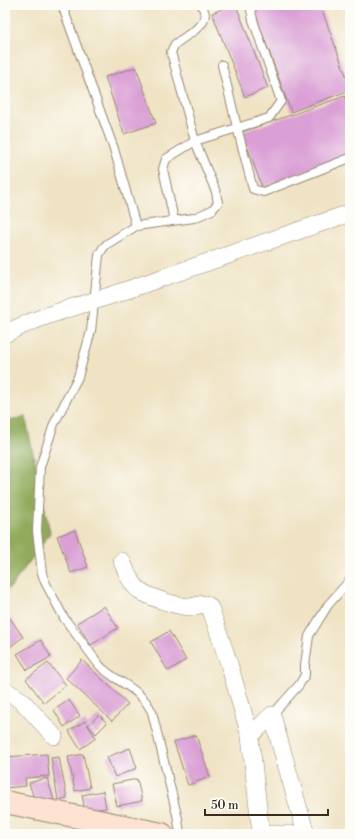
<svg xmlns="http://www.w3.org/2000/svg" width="355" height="839" font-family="'Libre Bodoni',serif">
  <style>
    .forest { fill: #90ab5c; stroke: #666a3d }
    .building { fill: #da9fd5 }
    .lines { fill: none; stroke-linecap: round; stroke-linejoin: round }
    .lane-casing { stroke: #958671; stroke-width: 10 }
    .street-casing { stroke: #958671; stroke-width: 18 }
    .secondary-casing { stroke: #958671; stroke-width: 24 }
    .lane { stroke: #fff; stroke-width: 8 }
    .street { stroke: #fff; stroke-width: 17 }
    .secondary { stroke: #fee3d2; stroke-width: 22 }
  </style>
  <rect width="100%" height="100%" fill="#fdfcf7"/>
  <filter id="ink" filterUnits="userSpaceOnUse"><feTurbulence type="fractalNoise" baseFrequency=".025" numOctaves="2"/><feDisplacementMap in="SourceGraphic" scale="8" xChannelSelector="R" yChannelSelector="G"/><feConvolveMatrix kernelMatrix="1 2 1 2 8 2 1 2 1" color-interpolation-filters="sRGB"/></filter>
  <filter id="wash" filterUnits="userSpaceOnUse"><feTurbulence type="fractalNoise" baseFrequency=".012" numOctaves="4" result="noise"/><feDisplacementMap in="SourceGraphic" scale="16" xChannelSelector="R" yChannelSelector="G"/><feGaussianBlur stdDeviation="0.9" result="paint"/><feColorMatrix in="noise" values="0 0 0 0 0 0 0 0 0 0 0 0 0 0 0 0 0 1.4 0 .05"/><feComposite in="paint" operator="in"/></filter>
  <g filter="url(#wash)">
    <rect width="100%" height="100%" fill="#efe3c4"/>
    <polygon class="forest" points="25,416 50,533 11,587 5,591 5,423"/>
    <g id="blocks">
      <g class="building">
        <polygon points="233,5 236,5 268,88 245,97 212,13"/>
        <polygon points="268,5 320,5 350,86 350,90 291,112 254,10"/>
        <polygon points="136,67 156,123 124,134 105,77"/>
        <polygon points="345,96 350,110 350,156 262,187 242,132"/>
        <polygon points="75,530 88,567 71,573 57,536"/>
        <polygon points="104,606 118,628 91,645 77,623"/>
        <polygon points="10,618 23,637 7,649 5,646 5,622"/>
        <polygon points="169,631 186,660 168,671 151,642"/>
        <polygon points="41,640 51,657 27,670 17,654"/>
        <polygon points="82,660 128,704 112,721 66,678"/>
        <polygon points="48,663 66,685 44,703 26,679"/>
        <polygon points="69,700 80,716 64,727 54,710"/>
        <polygon points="99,715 107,723 96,734 88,725"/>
        <polygon points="85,721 96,738 80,749 69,731"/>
        <polygon points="196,735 210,777 188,785 174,742"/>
        <polygon points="130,748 137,768 115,777 107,757"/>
        <polygon points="47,754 49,776 25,778 26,786 5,788 5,757"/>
        <polygon points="83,754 90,788 75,791 68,757"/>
        <polygon points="59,757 67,798 58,800 51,758"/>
        <polygon points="47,778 54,800 36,805 29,783"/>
        <polygon points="137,779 142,801 117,806 112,784"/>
        <polygon points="103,791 106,808 85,811 82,795"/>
      </g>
    </g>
  </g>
  <g filter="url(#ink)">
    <use href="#blocks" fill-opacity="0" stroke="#958671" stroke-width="1"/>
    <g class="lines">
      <defs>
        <g id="lane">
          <polyline points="62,5 114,149 136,226"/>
          <polyline points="222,65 237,127 253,189 263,192 350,158"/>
          <polyline points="174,220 163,169 166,159 195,141 269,118 281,101 253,20 250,5"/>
          <polyline points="272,715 299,685 305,675 305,665 309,636 328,605 350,580"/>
          <path d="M180,834l-2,-15 -26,-107c-11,-24 -35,-29 -52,-46l-36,-48 -19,-36 -3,-9 -5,-42 3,-64 14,-43 24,-47 13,-46 8,-76 4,-7 4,-4 29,-18 58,-8 18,-8 6,-7 -2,-11 -21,-51 -24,-89 4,-8 20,-14 8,-8 2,-8 -3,-9"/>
        </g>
        <g id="street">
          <path d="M5,334c35,-19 76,-28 113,-41 78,-27 155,-54 232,-80"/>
          <path d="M122,561c4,10 8,22 17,29 11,8 40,17 53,17 4,-1 9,-3 13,-3 3,1 5,3 6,6l19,57 20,69 11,98"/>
          <polyline points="5,690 22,701 54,736"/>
          <polyline points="250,736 272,715 306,834 272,834"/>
        </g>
        <polyline id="secondary" points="5,802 162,834"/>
      </defs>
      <use href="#lane" class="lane-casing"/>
      <use href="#street" class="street-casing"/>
      <use href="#secondary" class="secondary-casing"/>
      <use href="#lane" class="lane"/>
      <use href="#street" class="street"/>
      <use href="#secondary" class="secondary"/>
    </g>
  </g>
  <rect width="355" height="839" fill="none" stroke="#fdfcf7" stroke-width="20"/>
  <path d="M205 809v6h123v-6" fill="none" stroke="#3b2a1e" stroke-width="2"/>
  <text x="211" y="809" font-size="12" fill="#3b2a1e" stroke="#fdfcf7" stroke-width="3" paint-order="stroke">50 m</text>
</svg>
